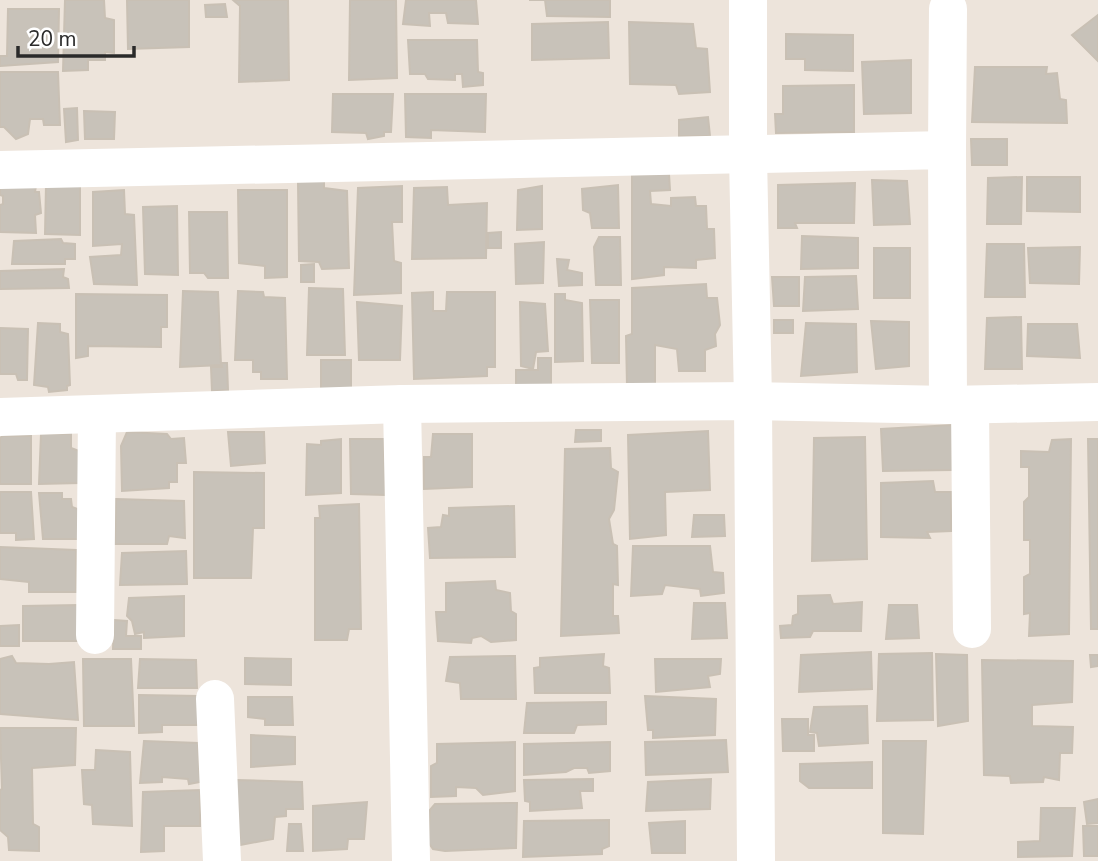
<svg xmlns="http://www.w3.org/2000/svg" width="1098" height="861" font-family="'Nunito Sans',sans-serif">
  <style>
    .building { fill: #c8c2b9; stroke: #c9c0b4; stroke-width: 2 }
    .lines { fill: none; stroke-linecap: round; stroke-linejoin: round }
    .minor { stroke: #fff; stroke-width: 38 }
  </style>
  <rect width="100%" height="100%" fill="#ede4db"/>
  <g class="building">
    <polygon points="65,0 104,0 105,18 114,20 114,53 105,52 105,60 88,60 88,70 63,71"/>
    <polygon points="127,0 189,0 189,47 128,49"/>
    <polygon points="233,0 288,0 289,80 239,82 240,6"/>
    <polygon points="350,0 396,0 397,78 349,80"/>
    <polygon points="406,0 476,0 478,24 448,23 446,13 429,13 430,26 403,24"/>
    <polygon points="529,0 610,0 610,17 547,16 545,0"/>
    <polygon points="225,4 227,17 206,17 205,5"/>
    <polygon points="8,9 59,9 58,62 0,66 0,56 7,56"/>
    <polygon points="1098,15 1098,61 1072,35"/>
    <polygon points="608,22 609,58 532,60 532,24"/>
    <polygon points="629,22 693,24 696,48 707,49 710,92 679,94 676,85 630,84"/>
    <polygon points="786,34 853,35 853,71 805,70 805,59 786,59"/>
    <polygon points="408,40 477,40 478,72 483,73 483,85 463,87 462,74 455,74 455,80 428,79 425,74 410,74"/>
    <polygon points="911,60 911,113 864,114 862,62"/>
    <polygon points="975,67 1047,67 1046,74 1057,73 1060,99 1066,100 1067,123 972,122"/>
    <polygon points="0,72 58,72 60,125 44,125 43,119 30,119 28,134 16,139 4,127 0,127"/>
    <polygon points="854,85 854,132 776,133 775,114 783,114 783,86"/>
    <polygon points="333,94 393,94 391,132 384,132 384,136 368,139 366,133 332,132"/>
    <polygon points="405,94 486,94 485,132 431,130 431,138 406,137"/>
    <polygon points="77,108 78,140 66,142 64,109"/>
    <polygon points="84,111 115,112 114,139 85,139"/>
    <polygon points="708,117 710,136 679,136 679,120"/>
    <polygon points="971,139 1007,139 1007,165 972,165"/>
    <polygon points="669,174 670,190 650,191 651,204 671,206 671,198 695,197 696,206 706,206 707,229 714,229 715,258 696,260 696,268 664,267 664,275 632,279 632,175"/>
    <polygon points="1022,177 1021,224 987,224 988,178"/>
    <polygon points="1027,177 1080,177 1080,212 1027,211"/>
    <polygon points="872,180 907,181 910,224 874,225"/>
    <polygon points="324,181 324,188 347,191 349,268 322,269 319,262 299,261 298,182"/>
    <polygon points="855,183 854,223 795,223 797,228 778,228 778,185"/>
    <polygon points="46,185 80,186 80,235 45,234"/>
    <polygon points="618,185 619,228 592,228 590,213 583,210 582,189"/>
    <polygon points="0,186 36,186 35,192 39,192 41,213 35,215 36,233 0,232 0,205 3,204 3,196 0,195"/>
    <polygon points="402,186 402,222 392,222 394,261 401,263 401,293 354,295 358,188"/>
    <polygon points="542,186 542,229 517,230 518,190"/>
    <polygon points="447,187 448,205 487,203 486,258 412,259 414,188"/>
    <polygon points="124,190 125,214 134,215 137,285 94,284 90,257 121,255 122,244 93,246 93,192"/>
    <polygon points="238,190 287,190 287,277 265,278 265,266 239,263"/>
    <polygon points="177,206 178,275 145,274 143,207"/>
    <polygon points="189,212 227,212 228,278 208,278 204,273 190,273"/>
    <polygon points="501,232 501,248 488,248 488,233"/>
    <polygon points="802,236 858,238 858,268 801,269"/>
    <polygon points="599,237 620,237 621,285 596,285 594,247"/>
    <polygon points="61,239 63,243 75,244 75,259 65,259 65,264 12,264 14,241"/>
    <polygon points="544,242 543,283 516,284 515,244"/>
    <polygon points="987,244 1024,244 1025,297 985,297"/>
    <polygon points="1080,247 1079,284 1030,283 1028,248"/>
    <rect x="874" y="248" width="36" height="50"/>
    <polygon points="557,259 569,260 567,270 582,273 582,285 559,286"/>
    <polygon points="314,264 314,282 301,282 301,265"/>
    <polygon points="64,269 63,277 68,279 69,288 0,289 0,271"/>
    <polygon points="856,276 858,309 803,311 805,277"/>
    <polygon points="772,277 799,277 799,306 774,306"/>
    <polygon points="706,284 707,298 717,298 720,325 715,334 716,346 705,350 705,371 679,371 677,349 655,345 655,384 627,386 626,336 632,334 632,288"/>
    <polygon points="309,288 343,289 345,355 307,355"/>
    <polygon points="183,291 218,292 221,365 180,367"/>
    <polygon points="238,291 263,292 264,297 285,298 287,379 261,379 261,372 253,372 253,360 235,360"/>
    <polygon points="433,292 433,311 446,311 447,292 495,292 495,367 487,367 487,376 414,379 412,293"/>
    <polygon points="76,294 167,295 167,327 161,327 161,347 88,346 88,356 76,358"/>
    <polygon points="555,294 565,294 565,300 582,303 583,361 555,362"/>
    <polygon points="590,300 619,300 619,363 592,363"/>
    <polygon points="357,302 402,306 400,360 359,360"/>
    <polygon points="520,302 545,304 548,351 536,352 533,369 521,366"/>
    <polygon points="1021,317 1022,369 985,369 987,318"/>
    <rect x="774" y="320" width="19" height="13"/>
    <polygon points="871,321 909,322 909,366 876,369"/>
    <polygon points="38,323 60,324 60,332 68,334 70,385 67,386 67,390 49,392 48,387 34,385"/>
    <polygon points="806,323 856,324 857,372 801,376"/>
    <polygon points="1028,324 1077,324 1080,358 1027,356"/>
    <polygon points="0,328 28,329 27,380 18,380 16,374 0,374"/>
    <polygon points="538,358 551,358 551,390 516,390 516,370 538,370"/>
    <rect x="321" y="360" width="30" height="32"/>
    <polygon points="221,363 227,363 228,390 212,391 211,367 222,367"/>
    <polygon points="952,425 952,470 883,471 881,429"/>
    <polygon points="576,430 601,430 601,441 575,442"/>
    <polygon points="708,431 710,490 665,492 666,535 630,539 628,435"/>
    <polygon points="127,432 167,434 171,439 184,438 186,463 177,463 177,482 169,482 169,488 122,491 121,446"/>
    <polygon points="228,432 264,432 265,463 231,466"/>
    <polygon points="41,434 71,434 71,448 79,451 80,483 39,484"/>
    <polygon points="433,434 472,434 472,487 424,489 424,457 431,457"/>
    <polygon points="3,436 31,436 31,484 0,484 0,438"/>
    <polygon points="865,437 867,559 812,561 814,438"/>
    <polygon points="341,439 341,493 306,495 307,444 321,445 321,441"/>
    <polygon points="350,439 384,439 385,495 351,494"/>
    <polygon points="1071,439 1069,634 1029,636 1030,613 1024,614 1024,577 1030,574 1030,540 1024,540 1024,502 1029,497 1029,467 1021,467 1021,451 1049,452 1052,440"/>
    <polygon points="1088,439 1098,439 1098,629 1091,629"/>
    <polygon points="610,448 611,468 618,472 614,510 609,519 613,544 617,546 618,585 613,584 613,616 618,616 619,633 561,636 565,449"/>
    <polygon points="194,472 264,473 264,528 253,528 251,578 194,578"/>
    <polygon points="933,481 935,492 951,492 951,531 927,532 930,538 881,537 881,483"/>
    <polygon points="0,492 31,492 34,539 16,540 16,533 0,533"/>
    <polygon points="39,493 62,493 62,499 71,499 72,507 80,510 81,539 43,539"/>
    <polygon points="116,499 184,501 185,538 169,536 167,544 115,544"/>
    <polygon points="359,504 361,629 349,629 347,640 315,640 315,518 320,518 319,506"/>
    <polygon points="514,506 515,557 430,558 428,528 441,527 443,515 449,516 449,508"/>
    <polygon points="694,515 724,515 725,536 692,537"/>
    <polygon points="633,546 710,546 713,572 723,573 724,593 701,596 700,589 665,585 662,594 631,596"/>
    <polygon points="0,547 76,550 76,592 29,592 29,582 0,579"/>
    <polygon points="186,551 187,584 120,585 122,553"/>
    <polygon points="495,581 496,590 510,593 511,611 516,614 516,640 491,642 481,636 472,638 471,643 438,641 436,612 446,612 446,583"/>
    <polygon points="830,595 833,604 862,602 861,631 813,631 810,637 781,638 780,626 792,625 793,616 798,614 798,596"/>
    <polygon points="184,596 184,636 144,638 144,632 135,634 132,621 127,616 129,598"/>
    <polygon points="694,603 725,603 727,638 692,639"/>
    <polygon points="78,605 79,641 23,641 23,606"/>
    <polygon points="889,605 917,605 919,638 886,639"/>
    <polygon points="114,620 127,621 126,636 141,636 141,649 113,649"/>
    <polygon points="19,625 19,646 0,646 0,626"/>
    <polygon points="871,652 872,689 799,692 801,655"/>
    <polygon points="932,653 933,720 877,721 879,654"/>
    <polygon points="604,654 603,666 609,668 610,693 535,693 534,668 540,667 540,658"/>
    <polygon points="936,654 967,655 968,721 938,726"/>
    <polygon points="1090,655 1098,655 1098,666 1091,667"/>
    <polygon points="12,656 16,663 49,664 74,662 78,720 0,714 0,659"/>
    <polygon points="515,656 516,699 461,699 460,683 446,681 450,657"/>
    <polygon points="245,658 291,659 291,685 245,684"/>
    <polygon points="83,659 131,659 134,726 84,726"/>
    <polygon points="140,659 196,660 197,688 138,688"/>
    <polygon points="655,659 721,659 720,674 708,676 710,687 656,692"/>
    <polygon points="982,660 1073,661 1072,702 1032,705 1032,726 1073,727 1072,753 1060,753 1059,780 1044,777 1043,782 1011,783 1010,776 984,775"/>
    <polygon points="139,695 200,696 200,725 162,725 162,732 139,733"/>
    <polygon points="645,696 716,699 715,735 653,738 653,730 648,730"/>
    <polygon points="248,697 292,697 293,725 265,725 265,719 248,717"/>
    <polygon points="606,702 606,724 577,725 574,733 524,733 527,703"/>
    <polygon points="867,706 868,743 819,746 817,733 810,732 814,707"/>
    <polygon points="782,719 808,719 808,735 814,735 814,751 783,751"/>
    <polygon points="0,728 76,728 75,765 32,768 33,824 39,827 39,851 9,850 8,837 0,830 0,790 2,789"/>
    <polygon points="251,735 295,737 295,764 251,767"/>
    <polygon points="726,740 728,772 646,775 645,742"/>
    <polygon points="144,741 198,743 200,782 189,784 188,779 162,777 162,782 140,783"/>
    <polygon points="883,741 926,741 923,834 883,833"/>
    <polygon points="515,742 515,791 483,795 476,788 456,787 456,796 431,797 431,766 437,763 437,744"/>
    <polygon points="610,742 610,771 589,773 587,768 574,768 566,772 524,775 524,744"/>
    <polygon points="96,750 130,752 132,826 93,824 92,805 84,804 82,770 95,770"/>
    <polygon points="872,762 872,788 809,788 800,781 800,764"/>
    <polygon points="593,779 593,791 580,791 582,808 530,811 530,802 525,801 524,780"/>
    <polygon points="711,779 710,809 646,811 648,782"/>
    <polygon points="236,780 302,782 303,809 286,809 286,816 275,817 273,839 240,845"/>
    <polygon points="200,790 200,826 164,826 164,851 141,852 143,792"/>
    <polygon points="1098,799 1098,823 1087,824 1084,802"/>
    <polygon points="367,802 364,839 348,839 347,849 313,851 313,806"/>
    <polygon points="517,803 516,848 445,851 433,849 428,842 430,810 435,804"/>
    <polygon points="1041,808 1075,808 1072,856 1018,857 1018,842 1040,841"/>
    <polygon points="609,820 609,846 602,849 602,854 523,857 524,821"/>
    <polygon points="685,821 685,853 652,853 649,823"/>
    <polygon points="289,824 301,824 303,851 287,851"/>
    <polygon points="1083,826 1098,826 1098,856 1084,856"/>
  </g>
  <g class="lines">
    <g class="minor">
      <polyline points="748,0 748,156 753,401 756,861"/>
      <polyline points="947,150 948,9"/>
      <polyline points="0,170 947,150 948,405"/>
      <polyline points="402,404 411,860"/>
      <polyline points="970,405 972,629"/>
      <polyline points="0,417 402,404 753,401 948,405 1098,402"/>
      <polyline points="95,635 97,414"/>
      <polyline points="215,699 222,861"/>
    </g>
  </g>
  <path d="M18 46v10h116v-10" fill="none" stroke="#2a2a2a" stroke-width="3.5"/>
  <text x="28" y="46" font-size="21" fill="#2a2a2a" stroke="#ffffff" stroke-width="5" paint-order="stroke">20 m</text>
</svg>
